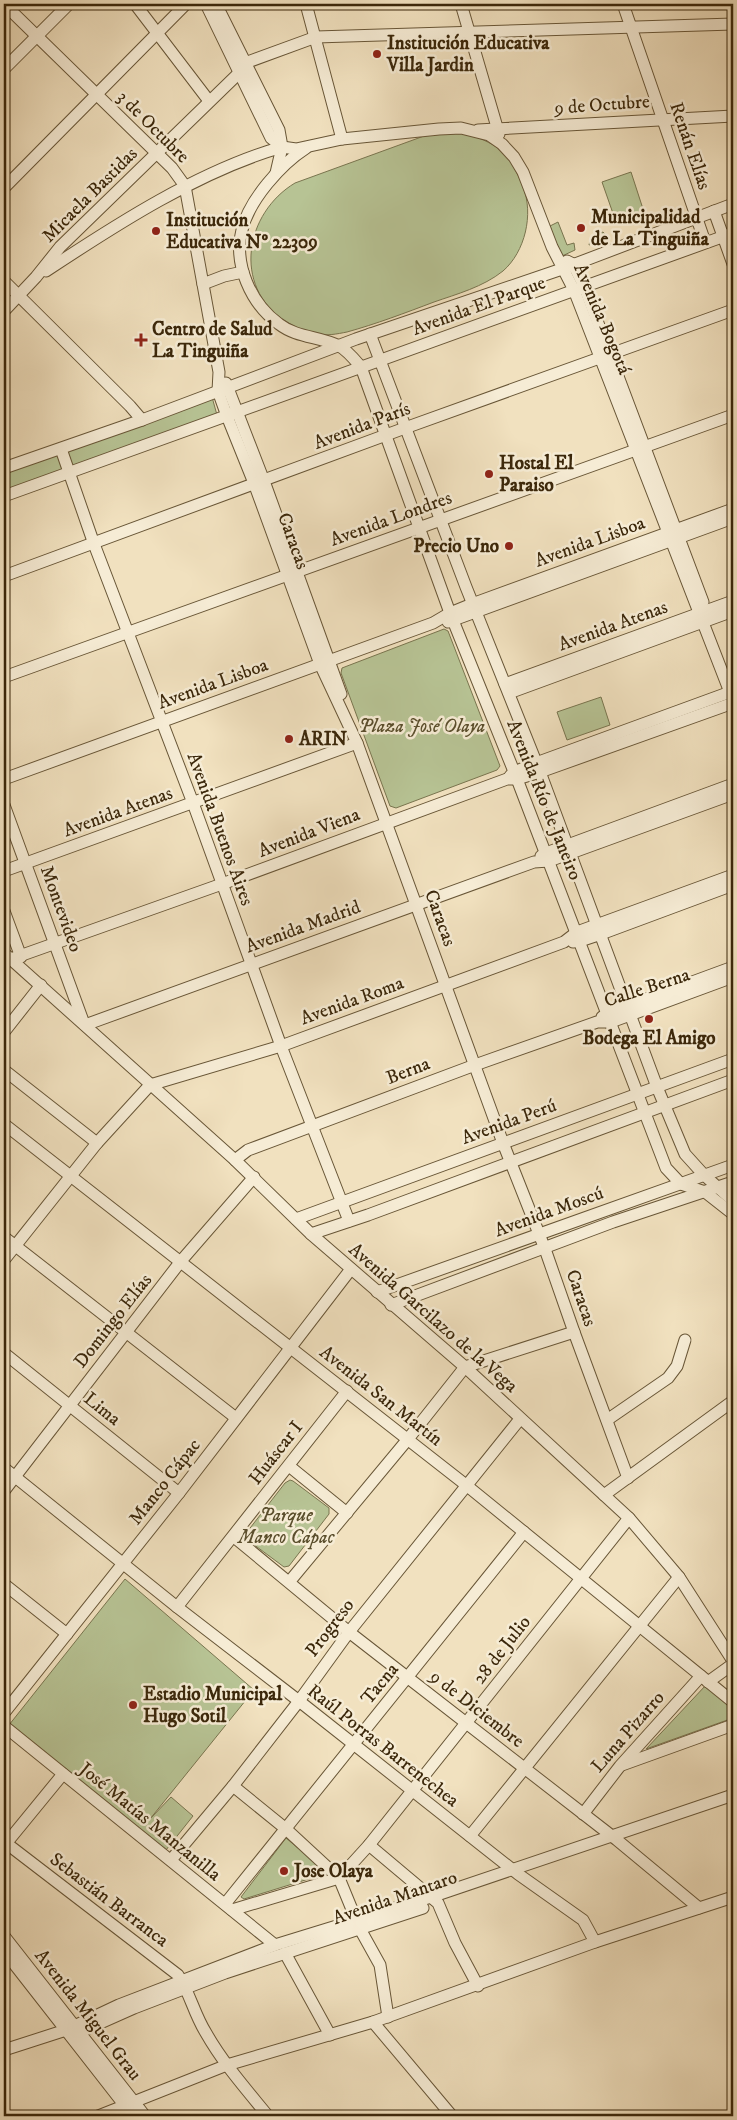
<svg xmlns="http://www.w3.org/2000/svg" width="737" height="2120" font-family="'IM FELL DW Pica',serif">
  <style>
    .green { fill: #b7c394; stroke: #79754f }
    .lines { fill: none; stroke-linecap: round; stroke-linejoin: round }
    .minor-casing { stroke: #685637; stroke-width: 13 }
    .minor { stroke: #f6ecd5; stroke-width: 11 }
    .poi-dot { fill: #8f2418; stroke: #f6ecd5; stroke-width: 2 }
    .labels { text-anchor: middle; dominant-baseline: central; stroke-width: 5; stroke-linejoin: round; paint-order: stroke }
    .poi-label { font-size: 19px; font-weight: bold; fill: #3b270a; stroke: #f6ecd5; text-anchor: start }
    .street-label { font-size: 19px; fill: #3b270a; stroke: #f6ecd5 }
    .park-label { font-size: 19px; font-style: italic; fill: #5a4e2c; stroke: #f6ecd5 }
  </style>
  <rect width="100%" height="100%" fill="#f1e1bf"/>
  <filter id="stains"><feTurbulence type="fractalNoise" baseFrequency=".004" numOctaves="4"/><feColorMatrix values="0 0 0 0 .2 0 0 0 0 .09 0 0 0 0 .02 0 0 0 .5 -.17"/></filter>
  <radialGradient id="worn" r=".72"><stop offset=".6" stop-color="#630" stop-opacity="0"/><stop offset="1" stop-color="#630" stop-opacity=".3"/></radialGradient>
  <g class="green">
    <path d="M461,132c36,11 48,19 62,55 11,27 2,65 -20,84 -20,16 -46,23 -69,31 -29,11 -58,22 -87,30 -10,2 -20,4 -31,2 -11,-1 -22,-8 -31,-13 -53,-35 -40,-108 10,-138l129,-47z"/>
    <polygon points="631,172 644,212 616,222 602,182"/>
    <polygon points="558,222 567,245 574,243 575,250 560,257 550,226"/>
    <polygon points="603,232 608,238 589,245 591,237"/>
    <polygon points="212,397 217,415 4,496 4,471"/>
    <polygon points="444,629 448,631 500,766 497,770 396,808 390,806 341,673 342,668"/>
    <polygon points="601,697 610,725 567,740 557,712"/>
    <polygon points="290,1480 293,1481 329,1508 329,1514 289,1566 284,1567 249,1541 247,1532 285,1483"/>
    <polygon points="125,1579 254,1690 150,1819 171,1797 193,1816 166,1850 9,1725"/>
    <polygon points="706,1685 733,1708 733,1718 646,1749"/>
    <polygon points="286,1838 328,1873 244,1899 241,1897"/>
  </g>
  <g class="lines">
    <defs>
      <g id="minor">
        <polyline points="4,4 172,168 185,186 219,372 218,391 227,416 254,483 320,664 357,743 503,1143 545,1249 574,1332 628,1478"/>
        <polyline points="135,4 209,101"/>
        <polyline points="206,4 271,138 282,147 296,149 342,139 439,129 461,128 489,135 502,144 514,157 523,172 552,247 574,290 733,700"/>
        <polyline points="216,4 279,130 282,147 276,173"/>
        <polyline points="306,4 342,139"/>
        <polyline points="461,4 499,134"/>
        <polyline points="623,4 705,242"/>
        <polyline points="4,69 69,4"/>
        <polyline points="478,130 733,116"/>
        <path d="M306,148c-25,16 -57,52 -64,82 -9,34 9,74 37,94 18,14 40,12 60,22 8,4 16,14 22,21l89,246 67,166 149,389 15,16 24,8 28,22"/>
        <polyline points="4,188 186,4"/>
        <polyline points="714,211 733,264"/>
        <polyline points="567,261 573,264 584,286 703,602"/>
        <path d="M46,271c71,-47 153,-100 236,-124"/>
        <polyline points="4,281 130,406 142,420"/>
        <polyline points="203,284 224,276 243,272"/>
        <polyline points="4,311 36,277 60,247 239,73 245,63 316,37 733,24"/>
        <polyline points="370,334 466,587 540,772 657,1087 685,1154 704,1175 733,1201"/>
        <polyline points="226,383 264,481 341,694"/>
        <polyline points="61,449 94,544 193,803 281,1046 349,1221"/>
        <polyline points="4,468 142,420 356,339 562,269 733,204"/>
        <polyline points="4,496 733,233"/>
        <polyline points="4,576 405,428 733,310"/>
        <polyline points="448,622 733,518"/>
        <polyline points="4,677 733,415"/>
        <polyline points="505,684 733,601"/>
        <polyline points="509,693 733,611"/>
        <polyline points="510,776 514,772 536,763 733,691"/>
        <polyline points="4,779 433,623 450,613 472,604 733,509"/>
        <polyline points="4,805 83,1021"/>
        <polyline points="541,856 546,853 733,784"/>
        <polyline points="4,871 357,743"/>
        <polyline points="4,911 21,957"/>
        <polyline points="573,942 580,941 601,934 733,885"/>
        <polyline points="4,953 235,1160 311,1234 465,1367 629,1518 679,1577 733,1661"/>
        <polyline points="11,959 222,884 507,779 517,779 540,772 733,703"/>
        <polyline points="602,1017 608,1013 733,967"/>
        <polyline points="85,1025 534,862 549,861 733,794"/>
        <polyline points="4,1032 41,985"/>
        <polyline points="4,1070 97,1143"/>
        <polyline points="4,1124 466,1485 733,1702"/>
        <polyline points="235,1160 248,1150 475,1065 597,1022 611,1022 733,977"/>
        <polyline points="296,1219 733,1059"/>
        <polyline points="311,1234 368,1215 733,1080"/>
        <polyline points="4,1237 236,1418"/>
        <polyline points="4,1260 97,1143 150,1085 281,1046 564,942 577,932 733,875"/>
        <polyline points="377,1292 733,1165"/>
        <polyline points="391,1305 613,1222 733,1182"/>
        <polyline points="4,1353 179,1493"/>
        <polyline points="607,1420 668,1378 677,1366 685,1340"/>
        <polyline points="289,1466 347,1513"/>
        <polyline points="4,1468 177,1607 299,1701 518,1874 583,1920 595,1942"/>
        <polyline points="4,1491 181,1261 254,1177"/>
        <polyline points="604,1495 733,1401"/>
        <polyline points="234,1537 349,1632 617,1840 699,1908"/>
        <polyline points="290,1581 408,1439 465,1367 574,1332"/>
        <polyline points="4,1584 67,1634"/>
        <polyline points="177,1607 347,1391"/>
        <polyline points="708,1682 733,1664"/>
        <polyline points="4,1713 179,1493 351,1269"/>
        <polyline points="4,1726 275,1945"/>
        <polyline points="622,1765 733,1725"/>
        <polyline points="233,1786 286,1829 339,1878 360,1929 380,1965 388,2017"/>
        <polyline points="583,1814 620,1766 701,1676"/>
        <polyline points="470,1836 679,1577"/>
        <path d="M6,1843l172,132c12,18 16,39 28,58 17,30 40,56 62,83"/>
        <polyline points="369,1845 438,1903 455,1943 478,1986"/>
        <polyline points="4,1846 63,1774"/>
        <polyline points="171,1860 233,1786 299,1701 349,1632 520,1419"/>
        <polyline points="225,1904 524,1532"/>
        <polyline points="232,1910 339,1878 369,1845 629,1518"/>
        <polyline points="4,1936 145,2116"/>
        <polyline points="4,1951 133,2116"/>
        <polyline points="285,1953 330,2035"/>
        <polyline points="373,2022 452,2116"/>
        <polyline points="71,2036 134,2008 225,1973 423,1908"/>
        <polyline points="4,2050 66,2030 119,2005 275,1945 431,1897 733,1795"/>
        <polyline points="98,2116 227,2065 373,2022 595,1942 733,1897"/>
      </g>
    </defs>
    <use href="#minor" class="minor-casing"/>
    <use href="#minor" class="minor"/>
  </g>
  <g class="poi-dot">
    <circle cx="377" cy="54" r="5"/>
    <circle cx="581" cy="228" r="5"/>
    <circle cx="156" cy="231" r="5"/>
    <path d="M138.5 332.5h5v5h5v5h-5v5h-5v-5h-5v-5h5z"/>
    <circle cx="489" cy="474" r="5"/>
    <circle cx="509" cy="546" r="5"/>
    <circle cx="289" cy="739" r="5"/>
    <circle cx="649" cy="1019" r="5"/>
    <circle cx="133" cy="1705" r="5"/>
    <circle cx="284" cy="1871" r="5"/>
  </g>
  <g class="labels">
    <g class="poi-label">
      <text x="387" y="43">Institución Educativa<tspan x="387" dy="22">Villa Jardin</tspan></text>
      <text x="591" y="217">Municipalidad<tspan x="591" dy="22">de La Tinguiña</tspan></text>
      <text x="166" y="220">Institución<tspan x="166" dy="22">Educativa Nº 22309</tspan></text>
      <text x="152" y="329">Centro de Salud<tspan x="152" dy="22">La Tinguiña</tspan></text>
      <text x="499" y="463">Hostal El<tspan x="499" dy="22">Paraiso</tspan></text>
      <text x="499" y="546" text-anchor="end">Precio Uno</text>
      <text x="299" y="739">ARIN</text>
      <text x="649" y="1038" text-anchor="middle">Bodega El Amigo</text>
      <text x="143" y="1694">Estadio Municipal<tspan x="143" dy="22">Hugo Sotil</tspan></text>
      <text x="294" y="1871">Jose Olaya</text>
    </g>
    <g class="street-label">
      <text transform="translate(602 105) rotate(-4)">9 de Octubre</text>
      <text transform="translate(153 127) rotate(45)">3 de Octubre</text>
      <text transform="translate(690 146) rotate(71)">Renán Elías</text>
      <text transform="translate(90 195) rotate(-45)">Micaela Bastidas</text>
      <text transform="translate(479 306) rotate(-20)">Avenida El Parque</text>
      <text transform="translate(602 319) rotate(67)">Avenida Bogotá</text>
      <text transform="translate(362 426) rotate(-21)">Avenida París</text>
      <text transform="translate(391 519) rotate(-20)">Avenida Londres</text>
      <text transform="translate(293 541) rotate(70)">Caracas</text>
      <text transform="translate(590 542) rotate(-20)">Avenida Lisboa</text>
      <text transform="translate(613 626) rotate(-20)">Avenida Atenas</text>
      <text transform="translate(213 684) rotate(-20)">Avenida Lisboa</text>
      <text transform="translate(544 800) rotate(68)">Avenida Río de Janeiro</text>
      <text transform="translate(118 812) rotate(-20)">Avenida Atenas</text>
      <text transform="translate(220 829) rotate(70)">Avenida Buenos Aires</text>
      <text transform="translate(309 833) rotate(-21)">Avenida Viena</text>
      <text transform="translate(61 909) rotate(70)">Montevideo</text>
      <text transform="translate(440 918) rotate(70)">Caracas</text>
      <text transform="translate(303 927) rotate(-20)">Avenida Madrid</text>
      <text transform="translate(647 988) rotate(-18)">Calle Berna</text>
      <text transform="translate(352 1001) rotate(-20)">Avenida Roma</text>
      <text transform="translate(408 1071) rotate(-21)">Berna</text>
      <text transform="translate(509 1122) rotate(-20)">Avenida Perú</text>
      <text transform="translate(549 1212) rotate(-20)">Avenida Moscú</text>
      <text transform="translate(581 1298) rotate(71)">Caracas</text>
      <text transform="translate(433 1318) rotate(41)">Avenida Garcilazo de la Vega</text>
      <text transform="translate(113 1321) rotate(-52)">Domingo Elías</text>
      <text transform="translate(381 1396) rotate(38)">Avenida San Martín</text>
      <text transform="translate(102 1409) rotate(39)">Lima</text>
      <text transform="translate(276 1453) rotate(-52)">Huáscar I</text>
      <text transform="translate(165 1482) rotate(-52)">Manco Cápac</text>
      <text transform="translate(330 1628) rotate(-53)">Progreso</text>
      <text transform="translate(502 1650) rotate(-52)">28 de Julio</text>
      <text transform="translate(380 1684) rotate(-51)">Tacna</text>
      <text transform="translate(477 1709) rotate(38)">9 de Diciembre</text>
      <text transform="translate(628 1732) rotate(-49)">Luna Pizarro</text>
      <text transform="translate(383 1746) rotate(38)">Raúl Porras Barrenechea</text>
      <text transform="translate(150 1822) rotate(39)">José Matías Manzanilla</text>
      <text transform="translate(395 1898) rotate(-19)">Avenida Mantaro</text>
      <text transform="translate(109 1900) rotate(37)">Sebastián Barranca</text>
      <text transform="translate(88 2015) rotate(52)">Avenida Miguel Grau</text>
    </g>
    <g class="park-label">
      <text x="422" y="726">Plaza José Olaya</text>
      <text x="286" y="1515">Parque<tspan x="286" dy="22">Manco Cápac</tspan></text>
    </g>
  </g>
  <rect width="737" height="2120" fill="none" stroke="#f1e1bf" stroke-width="20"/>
  <rect x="5" y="5" width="727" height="2110" fill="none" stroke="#3b270a" stroke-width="2.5"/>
  <rect x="10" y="10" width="717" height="2100" fill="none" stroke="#3b270a"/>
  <rect width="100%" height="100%" filter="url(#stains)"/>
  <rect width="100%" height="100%" fill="url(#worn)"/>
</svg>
